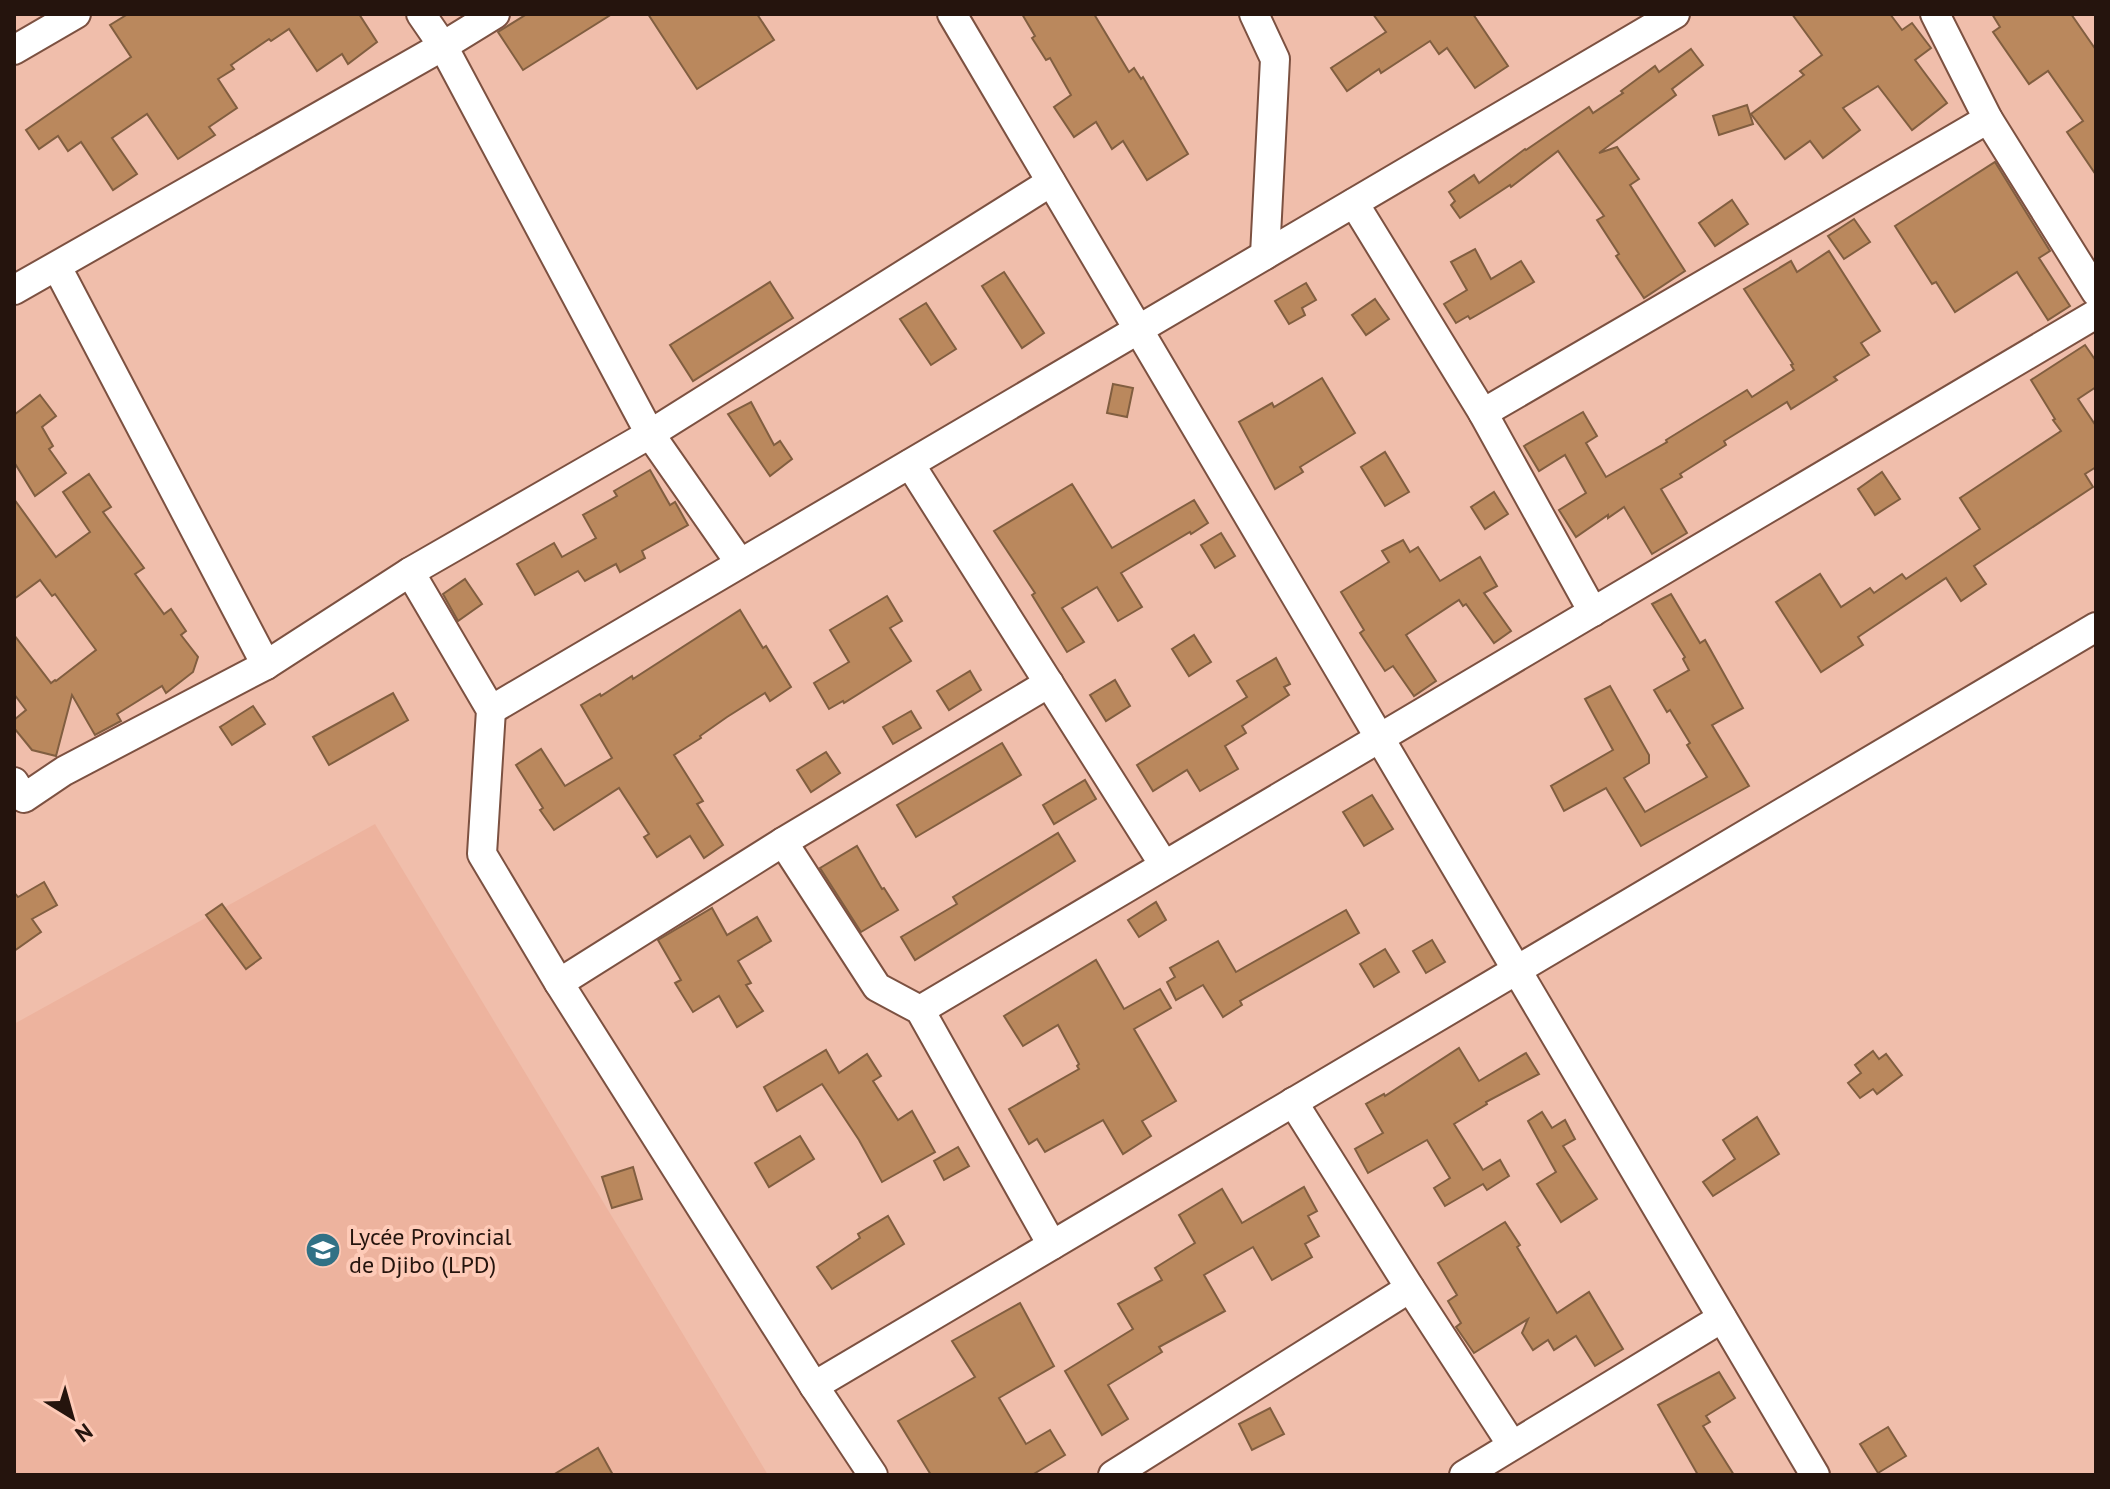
<svg xmlns="http://www.w3.org/2000/svg" width="2110" height="1489" font-family="'PT Sans',sans-serif">
  <style>
    .built { fill: #edb39e }
    .building { fill: #ba885d; stroke: #815e40; stroke-width: 2 }
    .lines { fill: none; stroke-linecap: round; stroke-linejoin: round }
    .street-casing { stroke: #7c5141; stroke-width: 32 }
    .street { stroke: #fff; stroke-width: 28 }
    .labels { text-anchor: middle; dominant-baseline: central; stroke-width: 8; stroke-linejoin: round; paint-order: stroke }
    .poi-label { font-size: 24px; fill: #25140d; stroke: #fecbb8; text-anchor: start }
  </style>
  <rect width="100%" height="100%" fill="#f0beab"/>
  <polygon class="built" points="375,824 768,1475 14,1475 14,1024"/>
  <g class="building">
    <polygon points="128,14 359,14 377,42 348,64 342,54 317,71 289,29 271,41 269,39 231,65 234,69 218,79 237,108 209,127 215,135 178,159 147,114 112,138 137,174 113,190 81,142 68,151 58,136 39,149 26,130 131,57 110,25"/>
    <polygon points="527,14 612,14 523,70 498,32"/>
    <polygon points="648,14 757,14 774,40 697,89"/>
    <polygon points="1022,14 1094,14 1129,72 1134,68 1141,79 1143,77 1188,154 1147,180 1123,141 1112,149 1096,122 1074,137 1054,107 1071,95 1050,58 1046,60 1032,38 1035,36"/>
    <polygon points="1373,14 1473,14 1508,66 1475,88 1447,48 1439,54 1430,41 1381,73 1379,69 1347,91 1331,68 1386,32"/>
    <polygon points="1792,14 1890,14 1902,30 1912,23 1931,48 1915,60 1947,103 1912,130 1878,86 1843,108 1860,130 1823,158 1810,141 1785,159 1751,114 1804,75 1800,71 1822,55"/>
    <polygon points="1992,14 2071,14 2096,50 2096,175 2067,132 2083,121 2048,71 2029,84 1993,32 2000,27"/>
    <polygon points="1691,49 1703,65 1672,89 1676,95 1599,153 1617,147 1639,179 1630,185 1685,271 1644,298 1616,256 1619,254 1597,220 1604,216 1558,151 1511,187 1510,185 1460,218 1451,205 1455,201 1449,192 1474,175 1479,183 1525,149 1526,150 1589,107 1593,113 1623,93 1621,91 1655,66 1659,72"/>
    <polygon points="1747,105 1753,124 1719,135 1713,116"/>
    <polygon points="1995,162 2050,251 2039,258 2070,306 2048,320 2017,272 1955,312 1936,282 1932,284 1895,226"/>
    <polygon points="1732,200 1748,224 1715,246 1699,223"/>
    <polygon points="1854,219 1870,242 1844,259 1828,236"/>
    <polygon points="1475,249 1491,279 1521,261 1534,282 1470,319 1468,316 1456,323 1444,304 1467,290 1451,262"/>
    <polygon points="1829,251 1880,331 1861,343 1869,355 1834,377 1837,380 1791,409 1787,402 1724,441 1726,445 1680,474 1682,477 1661,489 1687,533 1652,554 1624,507 1608,518 1608,515 1576,537 1559,510 1586,493 1565,455 1539,471 1524,446 1583,412 1597,436 1586,443 1606,477 1667,442 1666,440 1747,390 1752,397 1794,370 1791,365 1793,364 1744,289 1791,261 1797,272"/>
    <polygon points="1004,272 1044,333 1022,348 982,286"/>
    <polygon points="770,282 793,318 693,381 670,345"/>
    <polygon points="1306,283 1316,300 1302,308 1305,315 1289,324 1275,301"/>
    <polygon points="1375,299 1389,319 1366,335 1352,315"/>
    <polygon points="926,303 956,349 931,365 900,319"/>
    <polygon points="2085,345 2096,361 2096,387 2078,399 2096,426 2096,467 2085,474 2093,487 1974,566 1986,584 1961,601 1946,578 1858,637 1863,645 1821,672 1776,602 1820,574 1841,607 1870,588 1874,593 1902,574 1906,579 1980,529 1960,498 2061,431 2053,420 2055,419 2031,380"/>
    <polygon points="1322,378 1355,433 1300,467 1303,472 1275,489 1239,422 1272,403 1274,407"/>
    <polygon points="1113,384 1133,388 1127,417 1107,413"/>
    <polygon points="40,395 56,416 42,427 53,446 49,449 66,473 35,496 14,462 14,415"/>
    <polygon points="751,402 774,445 780,441 792,459 770,476 728,414"/>
    <polygon points="1385,452 1409,492 1385,506 1361,467"/>
    <polygon points="650,470 670,505 675,502 688,525 642,551 645,558 620,572 616,564 585,581 578,571 535,595 517,564 554,543 562,557 596,538 583,515 617,496 614,491"/>
    <polygon points="1882,472 1900,499 1875,515 1858,489"/>
    <polygon points="89,474 111,507 103,512 144,568 135,574 164,614 171,609 186,631 181,635 198,657 193,672 166,693 162,686 117,714 121,721 95,735 72,695 56,756 32,750 14,728 14,720 26,710 14,694 14,635 51,683 55,680 56,681 96,650 55,594 52,596 40,580 14,599 14,499 56,557 90,532 63,492"/>
    <polygon points="1072,484 1112,548 1194,500 1208,523 1191,534 1190,532 1121,573 1142,607 1118,621 1097,587 1062,608 1084,642 1067,652 1032,595 1035,593 994,531"/>
    <polygon points="1494,492 1508,514 1485,529 1471,507"/>
    <polygon points="1221,533 1235,556 1215,568 1201,545"/>
    <polygon points="1403,540 1410,552 1418,547 1440,581 1480,557 1497,586 1484,593 1511,631 1494,643 1466,604 1463,606 1459,600 1406,635 1436,681 1414,696 1393,666 1385,671 1360,633 1364,630 1341,592 1389,562 1382,551"/>
    <polygon points="465,579 482,604 458,621 443,594"/>
    <polygon points="1671,594 1700,643 1705,640 1743,708 1712,725 1749,786 1641,846 1606,788 1564,811 1551,786 1613,750 1585,699 1610,686 1649,755 1649,763 1624,778 1645,812 1707,777 1687,745 1690,743 1670,710 1667,712 1654,690 1689,670 1683,659 1685,657 1652,604"/>
    <polygon points="887,596 902,621 890,628 911,661 844,703 843,701 829,709 814,683 849,662 830,630"/>
    <polygon points="740,610 763,648 766,646 791,687 770,701 765,693 727,717 700,736 701,738 674,755 703,801 697,804 723,845 704,858 690,836 657,857 644,837 649,834 619,788 554,830 540,810 543,808 516,765 541,749 565,786 612,758 581,705 600,694 601,696 632,676 633,679"/>
    <polygon points="1194,635 1211,662 1189,676 1172,649"/>
    <polygon points="1276,658 1290,684 1284,687 1289,695 1242,726 1246,733 1225,746 1238,769 1200,791 1187,770 1153,791 1137,765 1247,697 1237,681"/>
    <polygon points="970,671 981,690 949,710 937,691"/>
    <polygon points="1115,680 1130,706 1106,721 1090,695"/>
    <polygon points="393,693 408,720 329,765 313,737"/>
    <polygon points="253,706 265,724 232,745 220,727"/>
    <polygon points="911,711 921,728 893,744 883,727"/>
    <polygon points="1002,743 1021,775 916,837 897,805"/>
    <polygon points="826,752 840,773 811,792 797,770"/>
    <polygon points="1085,780 1096,799 1054,824 1043,805"/>
    <polygon points="1372,795 1393,829 1364,846 1343,812"/>
    <polygon points="1058,833 1075,861 915,960 901,937 957,904 953,897"/>
    <polygon points="857,846 882,889 884,888 898,910 861,932 820,868"/>
    <polygon points="44,882 57,905 32,919 41,932 14,951 14,892 18,897"/>
    <polygon points="1156,902 1166,920 1139,937 1128,920"/>
    <polygon points="222,904 261,958 246,969 206,915"/>
    <polygon points="712,908 727,935 757,917 771,941 738,961 751,983 746,985 763,1011 737,1027 719,996 693,1012 675,983 681,980 658,940"/>
    <polygon points="1346,910 1359,933 1240,1001 1242,1005 1223,1017 1203,985 1176,1000 1167,982 1175,977 1170,968 1218,941 1236,972"/>
    <polygon points="1432,940 1445,962 1426,973 1413,951"/>
    <polygon points="1385,949 1399,972 1374,987 1360,964"/>
    <polygon points="1096,960 1124,1009 1160,989 1171,1008 1134,1029 1176,1101 1142,1121 1151,1136 1123,1154 1103,1120 1045,1152 1037,1139 1029,1144 1009,1109 1079,1069 1077,1066 1079,1064 1058,1025 1023,1046 1004,1016"/>
    <polygon points="1459,1048 1479,1081 1526,1053 1539,1074 1486,1102 1487,1104 1454,1124 1483,1170 1500,1160 1509,1176 1487,1190 1483,1184 1445,1206 1434,1188 1450,1178 1427,1140 1368,1173 1355,1149 1383,1133 1366,1104 1384,1094 1385,1096"/>
    <polygon points="826,1050 839,1073 867,1054 881,1076 873,1081 898,1120 912,1111 935,1152 882,1182 859,1140 822,1084 777,1111 764,1087"/>
    <polygon points="1873,1051 1879,1059 1886,1054 1902,1075 1877,1094 1873,1089 1860,1098 1848,1083 1861,1073 1855,1065"/>
    <polygon points="1542,1112 1552,1128 1565,1120 1575,1139 1563,1146 1597,1199 1561,1222 1537,1184 1556,1172 1528,1121"/>
    <polygon points="1757,1117 1779,1154 1713,1196 1703,1182 1735,1159 1723,1140"/>
    <polygon points="800,1136 814,1159 769,1187 755,1163"/>
    <polygon points="958,1147 969,1166 944,1180 934,1161"/>
    <polygon points="633,1167 642,1199 612,1208 602,1177"/>
    <polygon points="1304,1187 1317,1211 1308,1216 1319,1236 1305,1244 1312,1257 1272,1280 1253,1247 1204,1275 1225,1311 1159,1347 1162,1352 1108,1385 1128,1419 1102,1435 1065,1371 1133,1329 1118,1304 1162,1280 1155,1268 1195,1243 1179,1215 1222,1189 1242,1223"/>
    <polygon points="888,1216 904,1244 832,1289 817,1267 860,1238 858,1234"/>
    <polygon points="1505,1222 1520,1245 1517,1247 1557,1313 1589,1292 1623,1349 1595,1366 1576,1336 1554,1350 1548,1340 1533,1350 1522,1333 1528,1319 1474,1353 1456,1327 1461,1323 1448,1301 1457,1295 1438,1263"/>
    <polygon points="1020,1303 1054,1366 999,1398 1026,1444 1050,1430 1065,1455 1032,1475 931,1475 898,1421 975,1377 952,1341"/>
    <polygon points="1719,1372 1735,1398 1706,1416 1710,1422 1703,1426 1734,1475 1698,1475 1658,1405"/>
    <polygon points="1270,1408 1284,1434 1252,1450 1239,1424"/>
    <polygon points="1888,1427 1906,1456 1878,1473 1860,1444"/>
    <polygon points="598,1448 613,1475 553,1475"/>
  </g>
  <g class="lines">
    <defs>
      <g id="street">
        <polyline points="421,14 443,46 650,434 740,563"/>
        <polyline points="952,14 1815,1475"/>
        <polyline points="1254,14 1275,59 1265,255"/>
        <polyline points="1935,14 1988,119 2096,292"/>
        <polyline points="14,50 76,14"/>
        <polyline points="1354,203 1483,413 1593,612"/>
        <polyline points="57,267 266,665"/>
        <polyline points="14,290 443,46 495,14"/>
        <polyline points="1483,413 1988,119"/>
        <polyline points="910,464 1164,865"/>
        <polyline points="410,572 491,710 482,854 559,983 814,1386 873,1475"/>
        <polyline points="491,710 1675,14"/>
        <polyline points="14,782 24,798 64,771 266,665 410,572 650,434 1051,182"/>
        <polyline points="783,842 877,987 920,1010 1052,1245"/>
        <polyline points="559,983 783,842 1049,683"/>
        <polyline points="920,1010 2096,314"/>
        <polyline points="1293,1102 1410,1288 1512,1445"/>
        <polyline points="814,1386 2096,627"/>
        <polyline points="1113,1475 1410,1288"/>
        <polyline points="1464,1475 1722,1318"/>
      </g>
    </defs>
    <use href="#street" class="street-casing"/>
    <use href="#street" class="street"/>
  </g>
  <defs>
    <symbol id="school-disc" viewBox="-11 -11 22 22"><circle r="9.5" fill="#317185" stroke="#fecbb8"/><path d="M0-5L7-2L0 1L-7-2ZM-4 1L0 2.5L4 1V4Q0 6-4 4Z" fill="#fff"/></symbol>
  </defs>
  <g fill-rule="evenodd">
    <use href="#school-disc" x="303" y="1230" width="40" height="40"/>
  </g>
  <g class="labels">
    <g class="poi-label">
      <text x="349" y="1236">Lycée Provincial<tspan x="349" dy="28">de Djibo (LPD)</tspan></text>
    </g>
  </g>
  <rect width="2110" height="1489" fill="none" stroke="#25140d" stroke-width="32"/>
  <g transform="translate(72 1417) rotate(143)" stroke="#fecbb8" stroke-width="6" paint-order="stroke">
  <path d="M0-6L14 30L0 20L-14 30Z" fill="#25140d"/>
  <text y="-12" font-size="22" font-weight="bold" text-anchor="middle" fill="#25140d">N</text>
  </g>
</svg>
